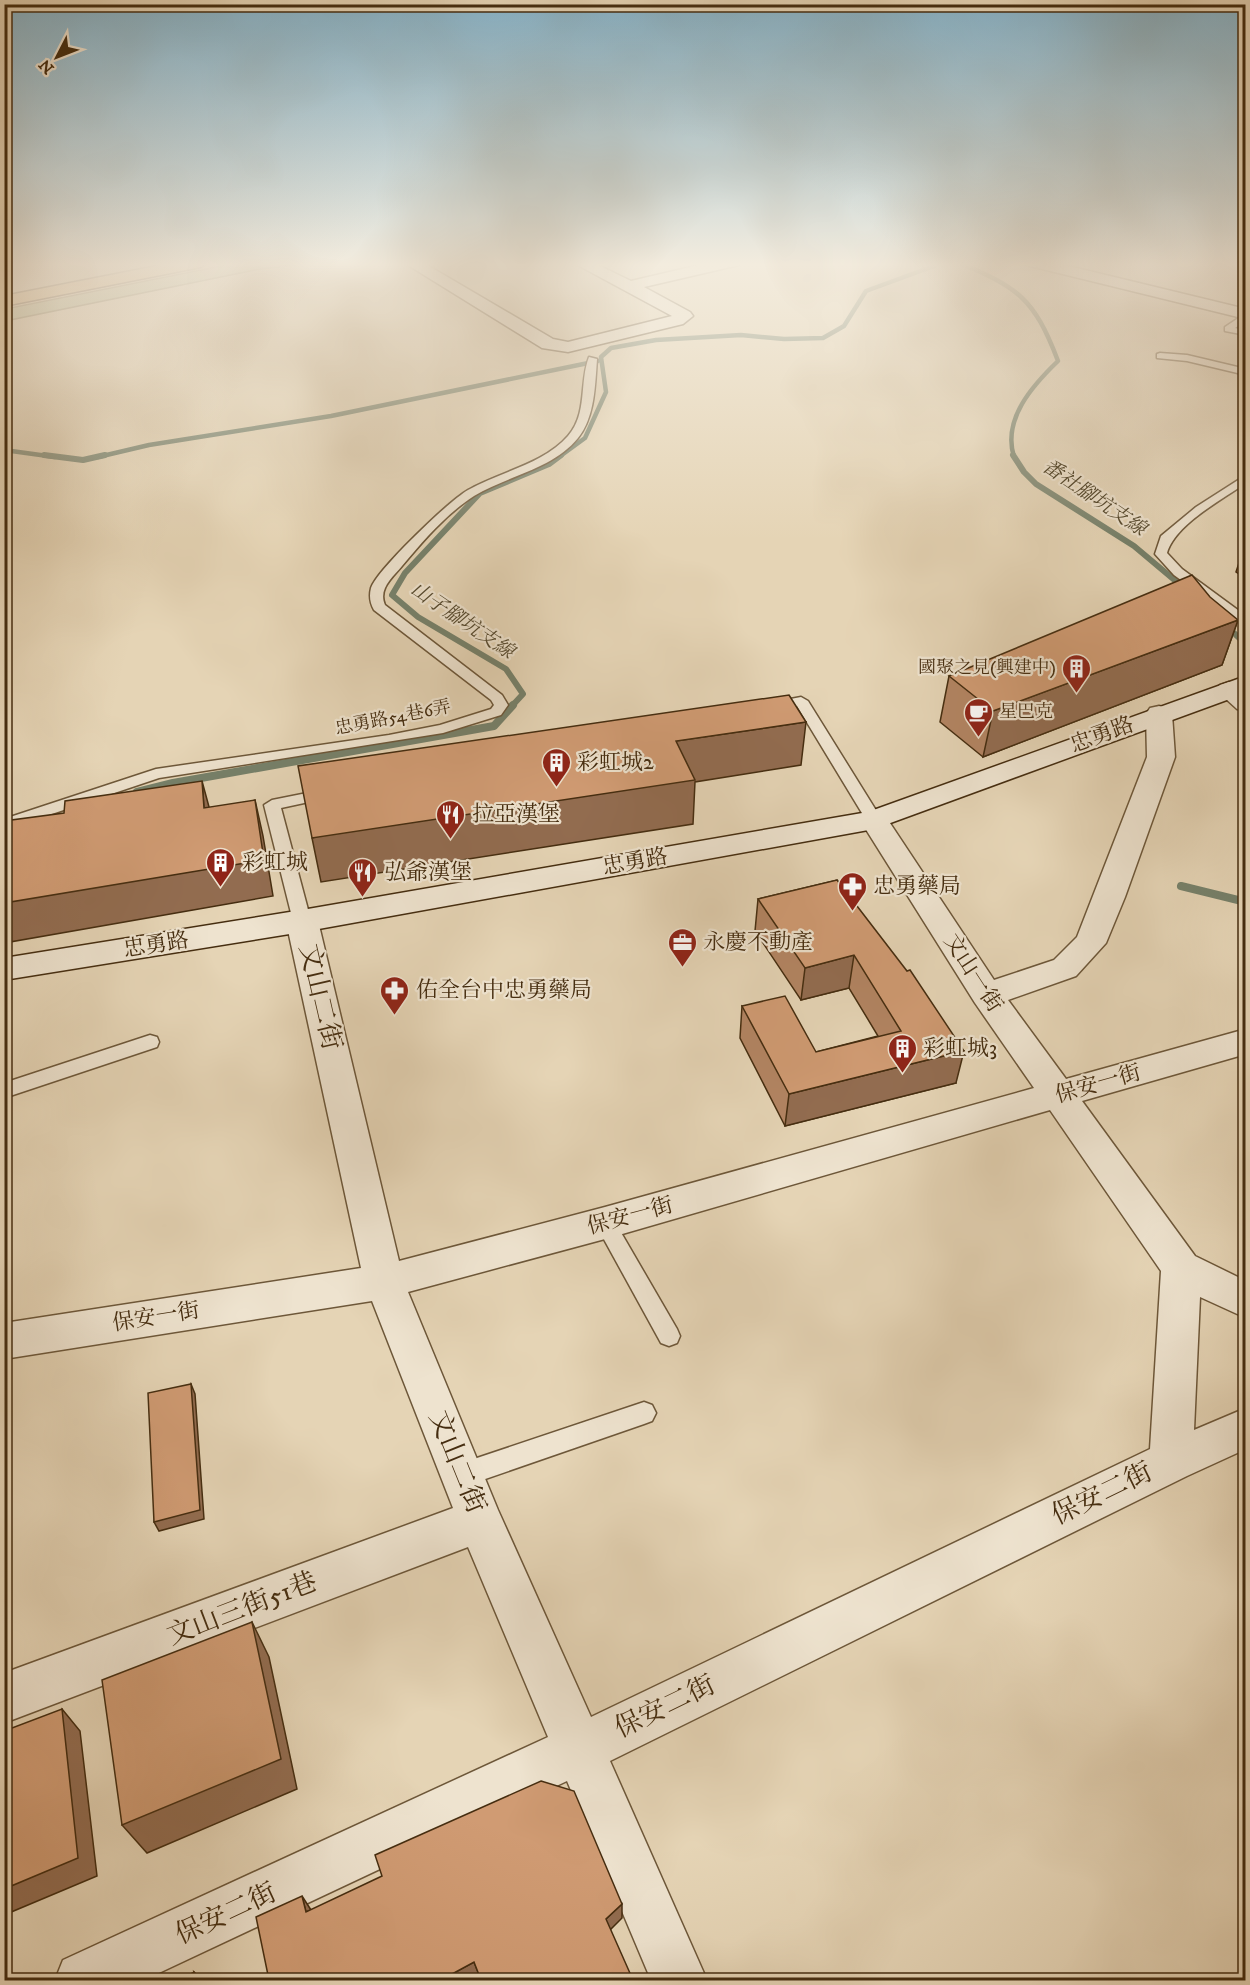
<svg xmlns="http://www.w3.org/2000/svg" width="1250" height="1985" font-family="'IM FELL DW Pica','Noto Serif TC',serif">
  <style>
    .green { fill: #b1bd90; stroke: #7b7550; stroke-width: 1.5 }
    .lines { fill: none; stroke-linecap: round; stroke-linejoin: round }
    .stream-far2 { stroke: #76816b; stroke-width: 4.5 }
    .stream-far1 { stroke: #76816b; stroke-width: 6 }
    .stream { stroke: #76816b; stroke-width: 8 }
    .service-casing { stroke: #6d5739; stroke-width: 3 }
    .minor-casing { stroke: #6d5739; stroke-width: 3 }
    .tertiary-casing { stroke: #6d5739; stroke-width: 3 }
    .secondary-casing { stroke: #452d10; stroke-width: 3 }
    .motorway-casing { stroke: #452d10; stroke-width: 3 }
    .service { fill: #eee3cf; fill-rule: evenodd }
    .minor { fill: #eee3cf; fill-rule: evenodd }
    .tertiary { fill: #eee3cf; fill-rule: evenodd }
    .secondary { fill: #eee3cf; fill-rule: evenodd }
    .motorway { fill: #e2ba7a; fill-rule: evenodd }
    .wall { fill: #b38563; stroke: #452d10; stroke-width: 1.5 }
    .shaded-wall { fill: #926c50; stroke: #452d10; stroke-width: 1.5 }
    .building { fill: #d09b73; stroke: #452d10; stroke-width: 1.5 }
    .labels { text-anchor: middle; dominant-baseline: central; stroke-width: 4.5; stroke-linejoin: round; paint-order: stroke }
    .far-poi-label { font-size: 18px; fill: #452d10; stroke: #eee3cf; text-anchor: end }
    .far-street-label { font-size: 18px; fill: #452d10; stroke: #eee3cf }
    .far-water-label { font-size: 20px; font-style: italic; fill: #55492e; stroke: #eee3cf }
    .street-label { font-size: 22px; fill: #452d10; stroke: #eee3cf }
    .poi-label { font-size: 22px; fill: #452d10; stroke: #eee3cf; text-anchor: start }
    .near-street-label { font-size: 27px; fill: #452d10; stroke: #eee3cf }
  </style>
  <rect width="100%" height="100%" fill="#e5d4b5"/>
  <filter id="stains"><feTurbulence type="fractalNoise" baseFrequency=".00333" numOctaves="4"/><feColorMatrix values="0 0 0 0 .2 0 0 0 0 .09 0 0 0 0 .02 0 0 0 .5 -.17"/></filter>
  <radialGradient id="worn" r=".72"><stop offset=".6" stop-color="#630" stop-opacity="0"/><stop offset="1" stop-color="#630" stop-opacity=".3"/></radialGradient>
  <polygon class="green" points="241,262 311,262 255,270 5,321 5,309"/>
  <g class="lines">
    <g class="stream-far2">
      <path d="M957,262c61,25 77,36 101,99 -25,24 -56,58 -44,96"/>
      <polyline points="4,450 55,457"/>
      <polyline points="98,457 149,445 331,416 598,361"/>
      <polyline points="559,457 585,438 606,392 601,357 611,348 656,340 741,335 784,339 823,338 844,326 866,291 934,266 931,262"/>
    </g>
    <g class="stream-far1">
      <polyline points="44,455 83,460 105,455"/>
      <polyline points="1013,455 1024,472 1036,484 1134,546 1184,588"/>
      <polyline points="1225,625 1246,644"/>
      <polyline points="511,707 523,694 506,669 418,617 392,595 405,573 480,493 549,464 561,455"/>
    </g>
    <g class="stream">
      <polyline points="137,792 173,783 494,726 513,705"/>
      <polyline points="1181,886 1246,902"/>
    </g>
    <defs>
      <g id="service">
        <polygon points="1246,313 1246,321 1235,328 1246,331 1246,335 1225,331 1225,327"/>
        <polygon points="1160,353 1187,355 1246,369 1246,375 1187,361 1157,358 1157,354"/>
        <path d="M589,357l8,2c-2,26 -2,58 -19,79 -25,31 -71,38 -104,58 -28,18 -51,45 -72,70 -10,12 -24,23 -17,39l117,90 6,10 -7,10 -58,18 -284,45 -155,52v-11l152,-50 233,-34 51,-10 51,-16 3,-4 -3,-5 -117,-90c-4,-7 -5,-14 -3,-22 6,-18 78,-87 97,-98 31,-18 76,-26 100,-54 20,-23 11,-54 21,-79z"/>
        <path d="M1246,475v8c-25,17 -71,42 -79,70l15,16 64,47v11l-72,-52 -19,-21 6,-18 35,-29z"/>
        <polygon points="801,697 808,701 882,820 880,823 868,823 797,706 769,711 762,707 764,704"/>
        <polygon points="327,789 332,791 335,794 332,797 281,808 311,921 302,927 293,921 264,805 272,800"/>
        <polygon points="150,1035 157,1037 159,1042 157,1047 4,1098 4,1083"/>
        <polygon points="605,1214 612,1217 677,1329 680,1336 677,1343 669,1346 661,1343 595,1223 598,1217"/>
        <polygon points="644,1402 652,1405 656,1413 652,1421 644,1424 462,1487 453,1483 450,1475 453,1467 462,1463"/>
      </g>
      <g id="minor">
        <polygon points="403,262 422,262 553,339 568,342 672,316 572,262 592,262 631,281 712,262 741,262 739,265 644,287 690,312 693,316 683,324 568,352 542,348"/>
        <polygon points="1229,682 1246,690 1246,711 1237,709 1216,690 1220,685"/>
        <path d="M1159,706l9,2 4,6 3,43 -50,140 -19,46 -30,33 -68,24 58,79 180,-50v25l-164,47 113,155 51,25v37l-46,-21 -6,133 52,-22v41l-59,27 -577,285 97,219h-56l-84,-199 -423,199h-89l8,-20 485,-223 -80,-190 -464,176v-50l449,-165 -81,-207 -368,58v-36l357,-55 -75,-347 5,-7 11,-4 11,4 5,7 81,340 206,-54 429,-119 -59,-85 -115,-183 4,-6 10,-3 10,3 110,166 60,-20 23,-23 70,-180 -1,-43 4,-6zM1050,1110l111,161 -11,178 -559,268 -93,-207 -90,-218 197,-53z"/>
      </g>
      <polygon id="tertiary" points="1024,262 1052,262 1246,309 1246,319 1026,265"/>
      <polygon id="secondary" points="1246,676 1246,693 874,829 302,932 4,980 4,958 302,910 868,812"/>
      <polygon id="motorway" points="177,262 209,262 201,267 4,306 4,296"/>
    </defs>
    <use href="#service" class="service-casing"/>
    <use href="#minor" class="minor-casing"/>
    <use href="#tertiary" class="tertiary-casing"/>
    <use href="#secondary" class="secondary-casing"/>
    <use href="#motorway" class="motorway-casing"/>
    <use href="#service" class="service"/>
    <use href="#minor" class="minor"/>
    <use href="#tertiary" class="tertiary"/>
    <use href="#secondary" class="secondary"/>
    <use href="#motorway" class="motorway"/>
  </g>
  <g class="wall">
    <polygon points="1245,545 1245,578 1236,572"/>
    <polygon points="1238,620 1222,665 983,757 940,722 949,676"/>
    <polygon points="837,880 956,1083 785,1126 740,1038 742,1006 816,1052 878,1036 849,988 801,1000 755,931 758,899"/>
  </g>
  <g class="shaded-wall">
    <polygon points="1238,620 1222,665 983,757 993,711"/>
    <polygon points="806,722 801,765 695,782 693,824 321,882 312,838 676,741"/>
    <polygon points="202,781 212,818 204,808"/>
    <polygon points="255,800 263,836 273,896 4,943 4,903"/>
    <polygon points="854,955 849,988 801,1000 805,968"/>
    <polygon points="964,1051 956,1083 785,1126 789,1094"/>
    <polygon points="191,1384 195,1394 204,1519 159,1531 154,1522"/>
    <polygon points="252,1622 269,1657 297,1789 147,1853 122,1825"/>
    <polygon points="62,1709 80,1731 97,1876 4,1915 4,1889"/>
    <polygon points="302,1896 311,1910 306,1912"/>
    <polygon points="622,1904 622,1918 607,1933 606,1919"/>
    <polygon points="474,1962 479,1975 469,1980 441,1980"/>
    <polygon points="194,1972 203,1980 196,1980"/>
  </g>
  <g class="building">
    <polygon points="1192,575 1210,597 1238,620 993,711 949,676"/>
    <polygon points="789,695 806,722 676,741 695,780 312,838 298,766"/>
    <polygon points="202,781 204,808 255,800 264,860 4,903 4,821 64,813 65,801"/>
    <polygon points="837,880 907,971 910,970 964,1051 789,1094 742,1006 785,996 816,1052 901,1031 854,955 805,968 758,899"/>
    <polygon points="191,1384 200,1510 154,1522 148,1393"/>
    <polygon points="252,1622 281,1759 122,1825 102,1680"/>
    <polygon points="62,1709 78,1858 4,1889 4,1731"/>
    <polygon points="541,1781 574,1791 622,1904 606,1919 633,1980 481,1980 474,1962 441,1980 269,1980 256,1917 302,1896 306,1912 382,1876 375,1855"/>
    <polygon points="194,1972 196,1980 179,1980"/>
  </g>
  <linearGradient id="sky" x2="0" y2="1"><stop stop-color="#87b6ce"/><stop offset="0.49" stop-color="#f3ecde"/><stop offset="1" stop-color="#f3ecde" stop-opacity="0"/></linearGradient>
  <rect width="1250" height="540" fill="url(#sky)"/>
  <defs>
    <symbol id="building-pin" viewBox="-11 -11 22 30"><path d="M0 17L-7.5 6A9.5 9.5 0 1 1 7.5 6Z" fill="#8f2418" stroke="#eee3cf"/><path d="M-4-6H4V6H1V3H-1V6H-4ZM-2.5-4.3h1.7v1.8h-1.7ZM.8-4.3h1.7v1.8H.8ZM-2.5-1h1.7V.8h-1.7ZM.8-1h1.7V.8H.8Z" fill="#fff"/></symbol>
    <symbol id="cafe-pin" viewBox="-11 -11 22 30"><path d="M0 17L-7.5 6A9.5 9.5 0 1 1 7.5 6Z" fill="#8f2418" stroke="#eee3cf"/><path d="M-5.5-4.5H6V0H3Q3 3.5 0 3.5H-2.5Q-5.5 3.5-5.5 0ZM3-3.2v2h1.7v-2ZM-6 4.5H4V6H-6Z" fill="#fff"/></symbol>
    <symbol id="restaurant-pin" viewBox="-11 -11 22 30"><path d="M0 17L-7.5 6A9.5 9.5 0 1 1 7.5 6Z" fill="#8f2418" stroke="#eee3cf"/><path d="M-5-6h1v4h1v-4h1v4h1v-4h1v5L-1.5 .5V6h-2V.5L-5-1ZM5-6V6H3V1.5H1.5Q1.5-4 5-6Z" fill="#fff"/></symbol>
    <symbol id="pharmacy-pin" viewBox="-11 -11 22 30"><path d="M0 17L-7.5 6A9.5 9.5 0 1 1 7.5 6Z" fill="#8f2418" stroke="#eee3cf"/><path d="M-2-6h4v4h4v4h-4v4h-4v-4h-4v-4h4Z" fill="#fff"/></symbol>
    <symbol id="office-pin" viewBox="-11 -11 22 30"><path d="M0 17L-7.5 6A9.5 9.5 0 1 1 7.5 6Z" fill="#8f2418" stroke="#eee3cf"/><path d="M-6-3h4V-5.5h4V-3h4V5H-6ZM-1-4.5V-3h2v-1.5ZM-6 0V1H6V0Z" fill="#fff"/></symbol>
  </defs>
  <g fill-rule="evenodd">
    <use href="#building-pin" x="1060" y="652" width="33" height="45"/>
    <use href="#cafe-pin" x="962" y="696" width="33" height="45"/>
    <use href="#building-pin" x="540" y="746" width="33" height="45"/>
    <use href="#restaurant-pin" x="434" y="798" width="33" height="45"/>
    <use href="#building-pin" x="204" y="846" width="33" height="45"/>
    <use href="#restaurant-pin" x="346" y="856" width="33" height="45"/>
    <use href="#pharmacy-pin" x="836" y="870" width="33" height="45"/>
    <use href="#office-pin" x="666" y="926" width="33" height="45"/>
    <use href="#pharmacy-pin" x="378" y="974" width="33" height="45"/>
    <use href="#building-pin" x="886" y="1032" width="33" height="45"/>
  </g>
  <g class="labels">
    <g class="far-poi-label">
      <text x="1056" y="668">國聚之見(興建中)</text>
      <text x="999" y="712" text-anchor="start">星巴克</text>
    </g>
    <g class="far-street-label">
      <text transform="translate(393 718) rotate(-11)">忠勇路54巷6弄</text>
    </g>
    <g class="far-water-label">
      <text transform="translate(1094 498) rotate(34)">番社腳坑支線</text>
      <text transform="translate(462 621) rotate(34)">山子腳坑支線</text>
    </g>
    <g class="street-label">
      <text transform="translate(1102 735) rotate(-20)">忠勇路</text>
      <text transform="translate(635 862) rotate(-10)">忠勇路</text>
      <text transform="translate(156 945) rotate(-9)">忠勇路</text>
      <text transform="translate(973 973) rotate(57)">文山一街</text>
      <text transform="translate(1098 1084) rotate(-16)">保安一街</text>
      <text transform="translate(630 1216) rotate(-15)">保安一街</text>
      <text transform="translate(156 1317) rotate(-9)">保安一街</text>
    </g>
    <g class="poi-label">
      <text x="577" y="762">彩虹城2</text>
      <text x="472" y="814">拉亞漢堡</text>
      <text x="242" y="862">彩虹城</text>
      <text x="384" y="872">弘爺漢堡</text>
      <text x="873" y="886">忠勇藥局</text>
      <text x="703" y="942">永慶不動產</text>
      <text x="416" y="990">佑全台中忠勇藥局</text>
      <text x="923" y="1048">彩虹城3</text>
    </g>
    <g class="near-street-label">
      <text transform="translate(320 997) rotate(77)">文山二街</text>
      <text transform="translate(457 1462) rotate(68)">文山二街</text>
      <text transform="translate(1102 1494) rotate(-26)">保安二街</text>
      <text transform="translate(242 1609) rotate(-21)">文山三街51巷</text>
      <text transform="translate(665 1707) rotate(-26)">保安二街</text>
      <text transform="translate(226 1914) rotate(-25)">保安二街</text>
    </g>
  </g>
  <rect width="1250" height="1985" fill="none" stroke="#e5d4b5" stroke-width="24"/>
  <rect x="6" y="6" width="1238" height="1973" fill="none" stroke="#452d10" stroke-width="3"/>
  <rect x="12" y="12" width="1226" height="1961" fill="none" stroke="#452d10" stroke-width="1.5"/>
  <g transform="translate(57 57) rotate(228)" stroke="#eee3cf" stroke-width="4.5" paint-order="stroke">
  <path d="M0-4.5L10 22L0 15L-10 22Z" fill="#452d10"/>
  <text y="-9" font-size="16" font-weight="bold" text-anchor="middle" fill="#452d10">N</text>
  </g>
  <rect width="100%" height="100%" filter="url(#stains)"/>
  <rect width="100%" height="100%" fill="url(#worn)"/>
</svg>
